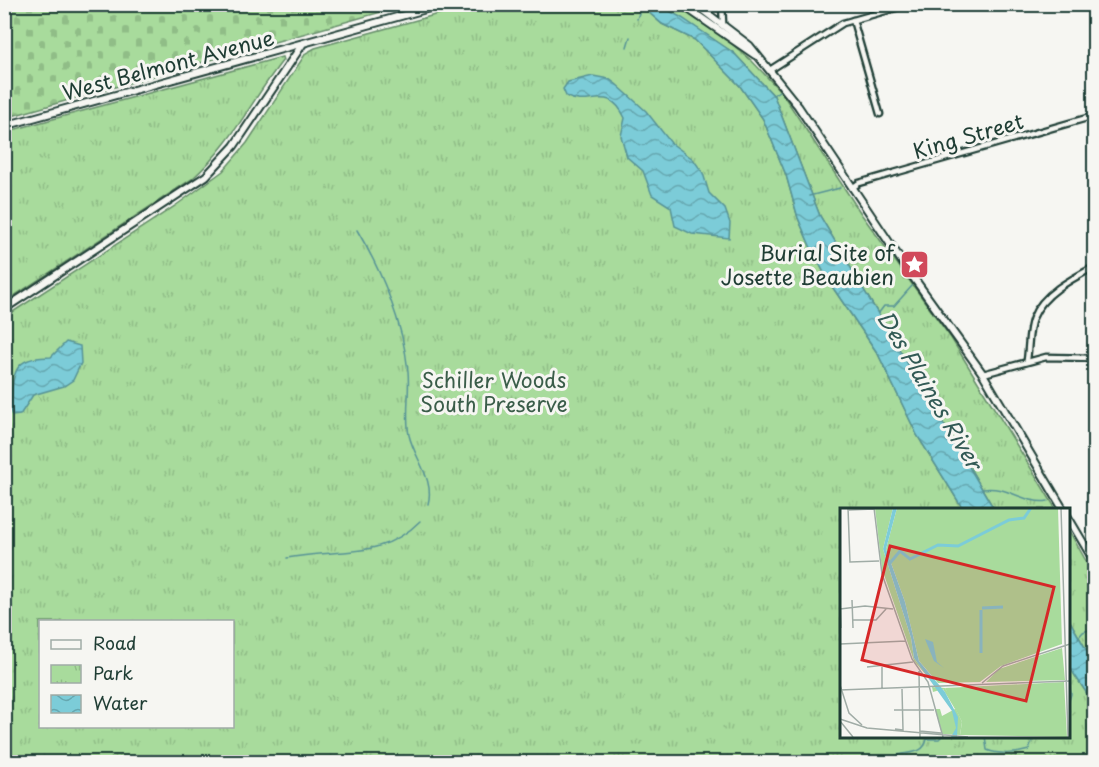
<svg xmlns="http://www.w3.org/2000/svg" width="1099" height="767" font-family="'Playpen Sans',sans-serif">
  <style>
    .cemetery { fill: url(#cemetery-stones); stroke: #648c68; stroke-width: 1.5 }
    .park { fill: url(#park-tufts); stroke: #648c68; stroke-width: 1.5; fill-rule: evenodd }
    .water { fill: url(#water-waves); stroke: #579396; stroke-width: 1.5 }
    .lines { fill: none; stroke-linecap: round; stroke-linejoin: round }
    .stream { stroke: #579396; stroke-width: 1.5 }
    .street-casing { stroke: #1f3d34; stroke-width: 9 }
    .secondary-casing { stroke: #1f3d34; stroke-width: 10 }
    .street { stroke: #f6f6f2; stroke-width: 4.5 }
    .secondary { stroke: #f6f6f2; stroke-width: 6 }
    .labels { text-anchor: middle; dominant-baseline: central; stroke-width: 6; stroke-linejoin: round; paint-order: stroke }
    .street-label { font-size: 21px; fill: #1f3d34; stroke: #f6f6f2 }
    .poi-label { font-size: 21px; fill: #1f3d34; stroke: #f6f6f2; text-anchor: end }
    .park-label { font-size: 21px; fill: #3a5d49; stroke: #f6f6f2 }
    .water-label { font-size: 22px; font-style: italic; fill: #325a55; stroke: #f6f6f2 }
    .inset-river { fill: none; stroke: #7cccd8; stroke-width: 3 }
    .inset-road { fill: none; stroke: #a0aca6; stroke-width: 1.5 }
    .view { fill: #d62828; fill-opacity: 0.15; stroke: #d62828; stroke-width: 3 }
    .inset-edge { fill: none; stroke: #1f3d34; stroke-width: 3 }
  </style>
  <defs>
    <pattern id="cemetery-stones" width="16" height="16" patternUnits="userSpaceOnUse" patternTransform="scale(1.5)"><rect width="16" height="16" fill="#a8db9c"/><path d="M2 7V4a2 2 0 0 1 4 0v3zM10 15v-3a2 2 0 0 1 4 0v3z" fill="#90bd87"/></pattern>
    <pattern id="park-tufts" width="24" height="20" patternUnits="userSpaceOnUse" patternTransform="scale(1.5)"><rect width="24" height="20" fill="#a8db9c"/><path d="M3 7l-1-3M5 7V3M7 7l1-3M15 17l-1-3M17 17v-4M19 17l1-3" fill="none" stroke="#90bd87"/></pattern>
    <pattern id="water-waves" width="16" height="10" patternUnits="userSpaceOnUse" patternTransform="scale(1.5)"><rect width="16" height="10" fill="#7cccd8"/><path d="M0 5q4-4 8 0t8 0" fill="none" stroke="#65a7b0"/></pattern>
  </defs>
  <rect width="100%" height="100%" fill="#f6f6f2"/>
  <filter id="ink" filterUnits="userSpaceOnUse"><feTurbulence type="fractalNoise" baseFrequency=".0167" numOctaves="2"/><feDisplacementMap in="SourceGraphic" scale="12" xChannelSelector="R" yChannelSelector="G"/><feConvolveMatrix kernelMatrix="1 2 1 2 8 2 1 2 1" color-interpolation-filters="sRGB"/></filter>
  <g filter="url(#ink)">
    <polygon class="cemetery" points="5,4 406,4 406,5 5,118"/>
    <g class="park">
      <path d="M471,5h154l22,6 15,13 33,16 45,46 23,33 23,56 12,43 13,30 18,34 49,72 39,81 46,74h-122v227h227v-71l26,39v58h-1089v-445l170,-111 48,-35 24,-28 59,-90 9,-5zM40,622h192v104h-192z"/>
      <polygon points="659,5 676,5 733,45 752,61 782,93 862,215 951,338 1056,509 994,509 820,216 774,96 734,53"/>
      <path d="M282,57l1,3c-33,42 -50,83 -91,119l-187,123v-170z"/>
      <polygon points="1068,529 1094,575 1094,663 1068,618"/>
    </g>
    <g class="water">
      <polygon points="625,5 659,5 682,18 734,53 774,96 820,216 994,509 963,509 917,435 878,354 829,282 811,248 798,218 786,175 763,119 740,86 695,40 662,24 647,11"/>
      <path d="M593,76l16,3 7,5 30,27 25,32 22,16 10,14 6,20 16,16 5,14 -1,15 -37,-4 -17,-8 -4,-19 -19,-12 -9,-24 -16,-14 -6,-21 4,-18c-17,-36 -35,-8 -59,-22l-3,-7 5,-7z"/>
      <path d="M66,342l14,4 1,17 -8,17 -9,6 -31,9 -13,20 -8,1c-4,-8 0,-16 0,-24 1,-29 12,-35 39,-35z"/>
      <polygon points="1068,618 1094,663 1094,704 1068,665"/>
    </g>
    <g class="lines">
      <g class="stream">
        <polyline points="637,19 642,4"/>
        <polyline points="627,47 630,37"/>
        <polyline points="773,95 779,91"/>
        <polyline points="809,196 840,188"/>
        <path d="M357,230c25,42 46,93 51,141 2,22 -3,43 1,64 5,23 26,44 19,69"/>
        <polyline points="878,314 884,306 894,306 912,286"/>
        <path d="M983,489c24,-4 43,16 65,12"/>
        <path d="M287,558c48,-10 94,3 133,-37"/>
        <polyline points="1078,638 1083,632 1094,628"/>
        <polyline points="1068,678 1071,694 1068,703"/>
        <path d="M988,736h-3l2,14c12,5 29,4 42,0l5,-14"/>
        <path d="M888,762c9,-14 35,-2 39,-23h12l3,-3"/>
      </g>
      <defs>
        <g id="street">
          <polyline points="722,4 723,23"/>
          <polyline points="853,20 880,114"/>
          <polyline points="770,70 843,23 910,4"/>
          <polyline points="852,188 859,183 1094,116"/>
          <path d="M1027,360c2,-13 1,-30 6,-42 9,-24 40,-40 61,-51"/>
          <polyline points="983,374 1046,357 1094,358"/>
        </g>
        <g id="secondary">
          <polyline points="681,4 755,55"/>
          <polyline points="695,4 750,46 798,106 903,263 983,374 1063,509"/>
          <polyline points="4,126 444,4"/>
          <polyline points="4,309 206,176 234,146 302,45"/>
          <polyline points="1068,517 1094,561"/>
        </g>
      </defs>
      <use href="#street" class="street-casing"/>
      <use href="#secondary" class="secondary-casing"/>
      <use href="#street" class="street"/>
      <use href="#secondary" class="secondary"/>
    </g>
  </g>
  <defs>
    <symbol id="sight-square" viewBox="-11 -11 22 22"><rect x="-9" y="-9" width="18" height="18" rx="4" fill="#d1495b" stroke="#f6f6f2"/><path d="M0-6L1.8-2.2L6-1.7L2.9 1.2L3.7 5.4L0 3.3L-3.7 5.4L-2.9 1.2L-6-1.7L-1.8-2.2Z" fill="#fff"/></symbol>
  </defs>
  <g fill-rule="evenodd">
    <use href="#sight-square" x="898" y="248" width="33" height="33"/>
  </g>
  <g class="labels">
    <g class="street-label">
      <text transform="translate(168 64) rotate(-15)">West Belmont Avenue</text>
      <text transform="translate(968 135) rotate(-16)">King Street</text>
    </g>
    <g class="poi-label">
      <text x="894" y="252">Burial Site of<tspan x="894" dy="24">Josette Beaubien</tspan></text>
    </g>
    <g class="park-label">
      <text x="494" y="379">Schiller Woods<tspan x="494" dy="24">South Preserve</tspan></text>
    </g>
    <g class="water-label">
      <text transform="translate(931 389) rotate(59)">Des Plaines River</text>
    </g>
  </g>
  <g transform="translate(840 508)">
    <rect width="230" height="230" fill="#f6f6f2"/>
    <path d="M224,174l3,55 -107,-2 2,-13 -17,-34z" fill="#a8db9c"/>
    <path d="M35,0h18l-10,41 28,89 3,20 19,25 -19,-22 -32,-92zM57,0h161l4,136 -61,22 -21,16 -42,1 -19,-22 -14,-59 -19,-53zM222,140l3,32 -79,2 13,-13zM92,179l13,1 5,8 12,26 -2,13 -18,-1 -7,-25h5l2,7 13,-7 -12,-20 -10,3z" fill="#a8db9c"/>
    <path d="M53,0h4l-11,41 19,53 14,59 26,31 13,25 -1,20h-6l5,-9 -4,-17 -38,-53 -3,-20 -28,-89zM85,131l8,3 4,20 7,6 -10,-7z" fill="#7cccd8"/>
    <path class="inset-river" d="M50,55l10,-12 10,8 28,-14 20,1 51,-26 15,-2 7,-10M142,100l21,-1M141,102v43"/>
    <path class="inset-road" d="M8,0l2,54 29,-1M34,0l8,66 30,85 16,23 15,55M221,0l7,229M9,2l25,-1M0,89l1,31M12,92l1,28M0,101l25,-3 28,3M13,112h23l10,-11M0,136l66,-3M27,159l46,-5M42,159v22M79,163l1,66M142,175l21,-17 67,-22M0,177l9,28 13,12M0,182l230,-9M54,202h40M0,211l27,9 101,9M0,213l13,16M55,221l8,1 -1,-41M80,223l21,2"/>
    <path class="view" d="M50,38l164,41 -28,114 -164,-41z"/>
    <rect width="230" height="230" class="inset-edge"/>
  </g>
  <rect width="1099" height="767" fill="none" stroke="#f6f6f2" stroke-width="24"/>
  <rect x="12" y="12" width="1075" height="743" fill="none" stroke="#1f3d34" stroke-width="2" filter="url(#ink)"/>
  <rect x="39" y="620" width="195" height="108" fill="#f6f6f2" stroke="#a0aca6" stroke-width="1.5"/>
  <rect x="51" y="640" width="30" height="9" fill="#f6f6f2" stroke="#a0aca6" stroke-width="1.5"/>
  <text x="93" y="650" font-size="18" fill="#1f3d34">Road</text>
  <rect x="51" y="665" width="30" height="18" fill="url(#park-tufts)" stroke="#a0aca6" stroke-width="1.5"/>
  <text x="93" y="680" font-size="18" fill="#1f3d34">Park</text>
  <rect x="51" y="695" width="30" height="18" fill="url(#water-waves)" stroke="#a0aca6" stroke-width="1.5"/>
  <text x="93" y="710" font-size="18" fill="#1f3d34">Water</text>
</svg>
